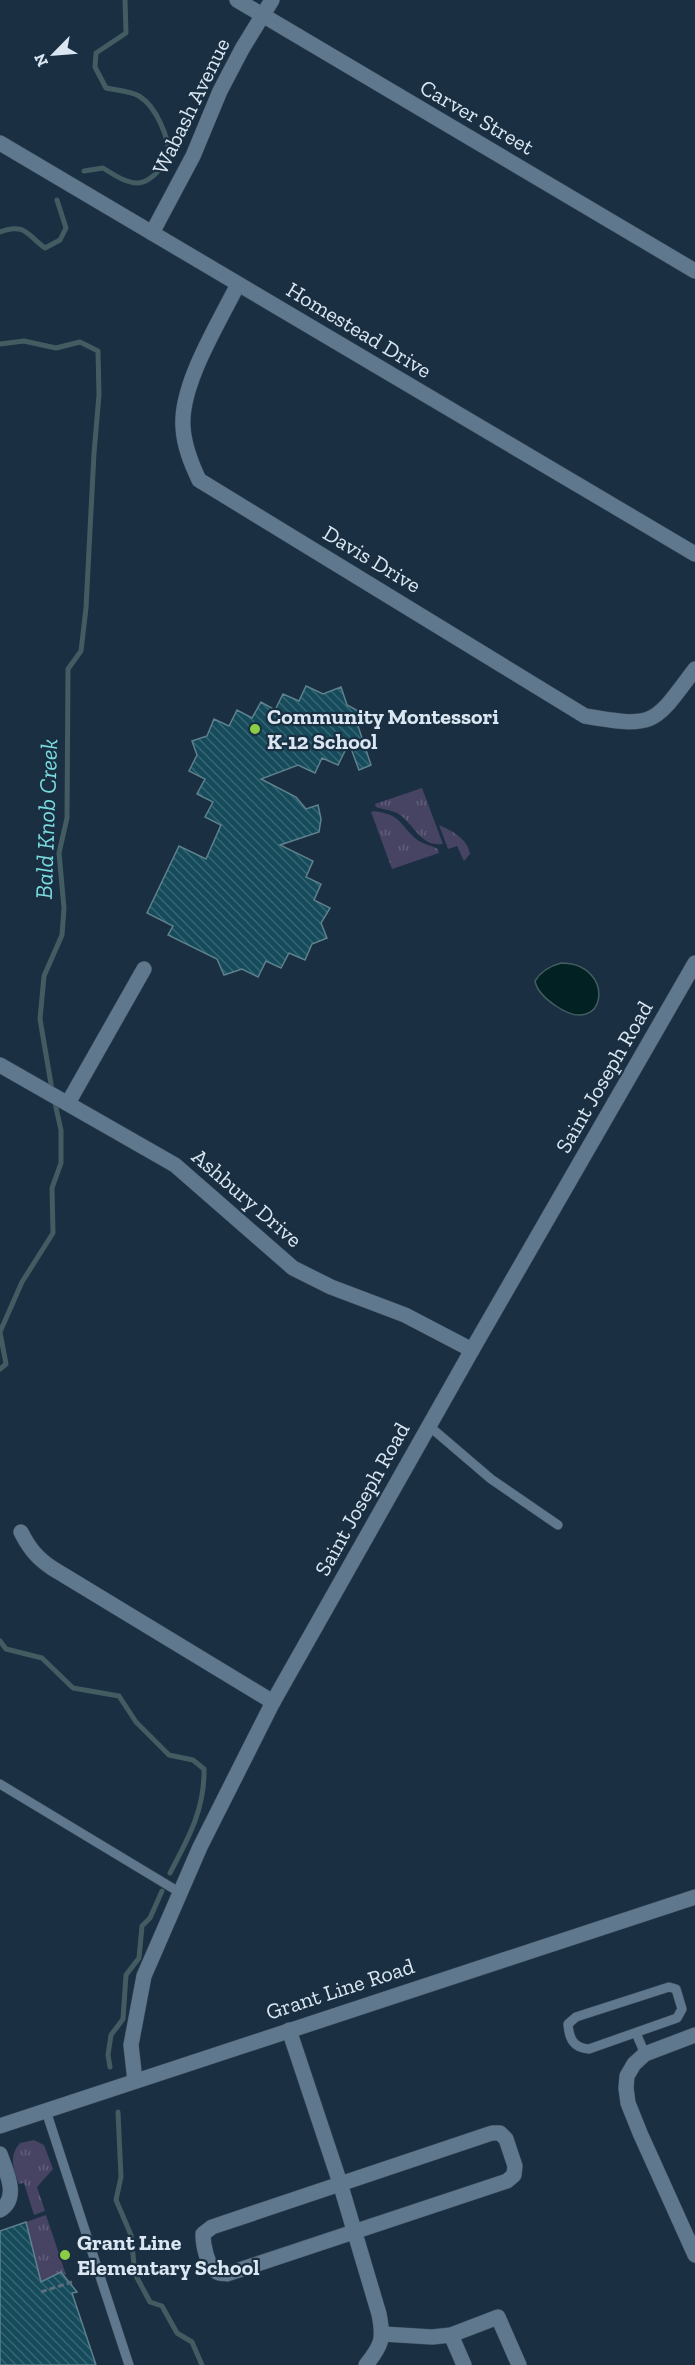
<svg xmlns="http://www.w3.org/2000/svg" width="695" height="2365" font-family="'Zilla Slab',serif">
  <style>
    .grass { fill: url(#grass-tufts) }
    .water { fill: #022123; stroke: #435c61; stroke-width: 1.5 }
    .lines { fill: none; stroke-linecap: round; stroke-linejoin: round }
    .stream { stroke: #435c61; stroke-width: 5 }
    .building { fill: url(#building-back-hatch); stroke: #5f818d; stroke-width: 1.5 }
    .lane-casing { stroke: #3b4d5c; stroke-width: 10 }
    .street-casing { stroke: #3b4d5c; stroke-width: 16 }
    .secondary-casing { stroke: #3b4d5c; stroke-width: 16 }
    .path { stroke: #5b6d7d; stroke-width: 3; stroke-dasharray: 6 3; stroke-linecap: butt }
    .lane { stroke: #60788d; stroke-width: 9 }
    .street { stroke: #60788d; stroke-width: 15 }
    .secondary { stroke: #60788d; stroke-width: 15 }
    .poi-dot { fill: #8bce46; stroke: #1a2f41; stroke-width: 2 }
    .labels { text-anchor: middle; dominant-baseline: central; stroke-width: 4.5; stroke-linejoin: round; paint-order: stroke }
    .street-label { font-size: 22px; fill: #dae7f2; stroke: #1a2f41 }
    .poi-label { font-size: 22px; font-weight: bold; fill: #dae7f2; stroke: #1a2f41; text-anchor: start }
    .water-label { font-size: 24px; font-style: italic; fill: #7adbdf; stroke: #1a2f41 }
  </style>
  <defs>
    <pattern id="grass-tufts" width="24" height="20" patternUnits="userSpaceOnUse" patternTransform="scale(1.5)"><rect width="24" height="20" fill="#474363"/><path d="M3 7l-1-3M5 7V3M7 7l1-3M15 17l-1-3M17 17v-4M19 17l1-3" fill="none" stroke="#615e7a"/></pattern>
    <pattern id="building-back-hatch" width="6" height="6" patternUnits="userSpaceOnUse" patternTransform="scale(1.5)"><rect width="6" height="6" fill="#154b5b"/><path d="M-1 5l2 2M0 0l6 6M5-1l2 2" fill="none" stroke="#366573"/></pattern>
  </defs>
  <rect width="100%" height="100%" fill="#1a2f41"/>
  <g class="grass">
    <path d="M422,788l21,56c-22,3 -28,-18 -43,-29 -7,-5 -16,-5 -24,-8l-1,-3z"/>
    <path d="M374,811c28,4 24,12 42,28 6,5 15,6 22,10l1,4 -47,16 -21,-57z"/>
    <path d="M439,825c13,6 29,14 31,29l-6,7 -7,-15 -9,3z"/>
    <path d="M34,2140l10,5 9,24 -16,18 8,24 -11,4 -10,-32 -5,1c-5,-14 -11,-28 1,-41z"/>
    <polygon points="46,2215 66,2275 61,2272 41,2282 26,2222"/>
  </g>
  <path class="water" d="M561,963c56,0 46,78 -5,43 -9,-6 -19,-14 -21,-25 6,-10 15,-15 26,-18z"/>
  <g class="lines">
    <g class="stream">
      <path d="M84,171l19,-3c34,22 42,21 67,-11 -2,-20 -13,-50 -31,-61 -8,-5 -23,-6 -33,-8l-11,-21 1,-14 30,-20 -1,-33"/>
      <path d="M0,232c25,-10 28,4 45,16l15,-8 6,-12 -9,-28"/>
      <polyline points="0,344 24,341 56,348 80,342 98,351 99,395 94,453 86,608 81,651 68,669 67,818 59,853 64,908 62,935 44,976 40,1019 52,1090"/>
      <polyline points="0,1369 6,1364 0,1332 22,1282 53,1233 52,1188 61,1163 61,1130 54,1099"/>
      <path d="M0,1641l6,8 36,9 31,30 46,8 17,26 33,33 24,5 11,9c1,40 -16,70 -34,104"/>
      <polyline points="110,2067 108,2055 111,2035 123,2019 126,1975 139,1958 142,1926 150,1918 162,1891"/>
      <polyline points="118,2112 121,2177 116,2200 131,2235 135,2274 150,2302 162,2306 177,2333 192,2342 202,2365"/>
    </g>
  </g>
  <g class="building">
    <polygon points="306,686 323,694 341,687 347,705 362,713 357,723 371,765 359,770 349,743 338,765 322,758 315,773 298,765 261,779 296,797 306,809 318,805 321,819 319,832 280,845 313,861 306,877 321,884 314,900 330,908 321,923 327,938 312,944 305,960 289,953 281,968 266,961 258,977 242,969 224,975 217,959 168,935 173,926 147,913 179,846 206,859 221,825 205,817 213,802 197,794 205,779 189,771 197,755 192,741 207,736 214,719 229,726 237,710 252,718 261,702 275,710 283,694 299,701"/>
    <polygon points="26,2222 41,2282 61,2272 77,2292 72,2293 96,2365 0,2365 0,2231"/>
  </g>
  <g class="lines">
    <defs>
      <g id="lane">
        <polyline points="429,1426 491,1479 558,1525"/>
        <polyline points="0,1784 179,1892"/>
        <path d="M669,1987l7,2 6,20 -5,9 -88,31c-16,-1 -20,-11 -21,-25l8,-7z"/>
        <polyline points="636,2033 645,2054"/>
        <polyline points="46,2111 129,2365"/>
      </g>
      <g id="street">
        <polyline points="237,0 695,271"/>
        <polyline points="0,143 695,554"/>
        <polyline points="152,233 193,156 220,91 242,49 272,0"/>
        <path d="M238,284c-19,39 -58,100 -55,143 1,19 8,36 16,53l386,236c71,12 68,9 110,-47"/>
        <polyline points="0,1065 175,1165 293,1268 331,1287 405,1315 472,1350"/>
        <polyline points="68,1103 144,969"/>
        <path d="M21,1532c8,16 16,26 31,36l221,134"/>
        <path d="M289,2030l51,153 39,131c5,25 3,31 -13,51"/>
        <polyline points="695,2035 645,2054 634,2064 627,2076 626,2088 628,2103 640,2133 695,2255"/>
        <polyline points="135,2081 131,2045 144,1976 200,1847 273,1702 472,1350 695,963"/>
        <path d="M492,2133h8l6,6 9,27 -1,9 -7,6 -280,93c-3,-1 -7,0 -10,-2 -10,-6 -14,-27 -14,-38l9,-7z"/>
        <path d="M0,2154c6,17 20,44 0,56"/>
        <polyline points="383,2334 432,2337 451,2335 498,2317 519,2365"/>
        <polyline points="451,2335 464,2365"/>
      </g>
      <polyline id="secondary" points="0,2126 695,1897"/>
    </defs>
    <use href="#lane" class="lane-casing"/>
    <use href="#street" class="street-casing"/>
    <use href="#secondary" class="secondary-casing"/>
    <polyline class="path" points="41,2292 72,2282"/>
    <use href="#lane" class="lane"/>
    <use href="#street" class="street"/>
    <use href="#secondary" class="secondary"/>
  </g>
  <g class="poi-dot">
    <circle cx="255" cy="729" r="6"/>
    <circle cx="65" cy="2255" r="6"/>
  </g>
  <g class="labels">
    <g class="street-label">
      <text transform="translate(191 106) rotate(-64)">Wabash Avenue</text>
      <text transform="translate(477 117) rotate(30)">Carver Street</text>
      <text transform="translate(359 330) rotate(31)">Homestead Drive</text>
      <text transform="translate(372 559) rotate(31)">Davis Drive</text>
      <text transform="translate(604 1077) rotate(-60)">Saint Joseph Road</text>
      <text transform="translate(247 1198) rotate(41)">Ashbury Drive</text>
      <text transform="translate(362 1499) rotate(-61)">Saint Joseph Road</text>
      <text transform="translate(340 1989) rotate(-18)">Grant Line Road</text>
    </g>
    <g class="poi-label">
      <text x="267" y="716">Community Montessori<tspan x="267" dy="25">K-12 School</tspan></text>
      <text x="77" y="2242">Grant Line<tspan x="77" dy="25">Elementary School</tspan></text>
    </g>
    <g class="water-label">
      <text transform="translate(46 819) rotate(-88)">Bald Knob Creek</text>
    </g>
  </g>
  <g transform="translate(54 54) rotate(245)" stroke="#1a2f41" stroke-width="4.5" paint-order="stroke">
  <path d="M0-4.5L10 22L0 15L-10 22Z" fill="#dae7f2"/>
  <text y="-9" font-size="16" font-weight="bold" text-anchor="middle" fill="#dae7f2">N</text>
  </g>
</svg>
